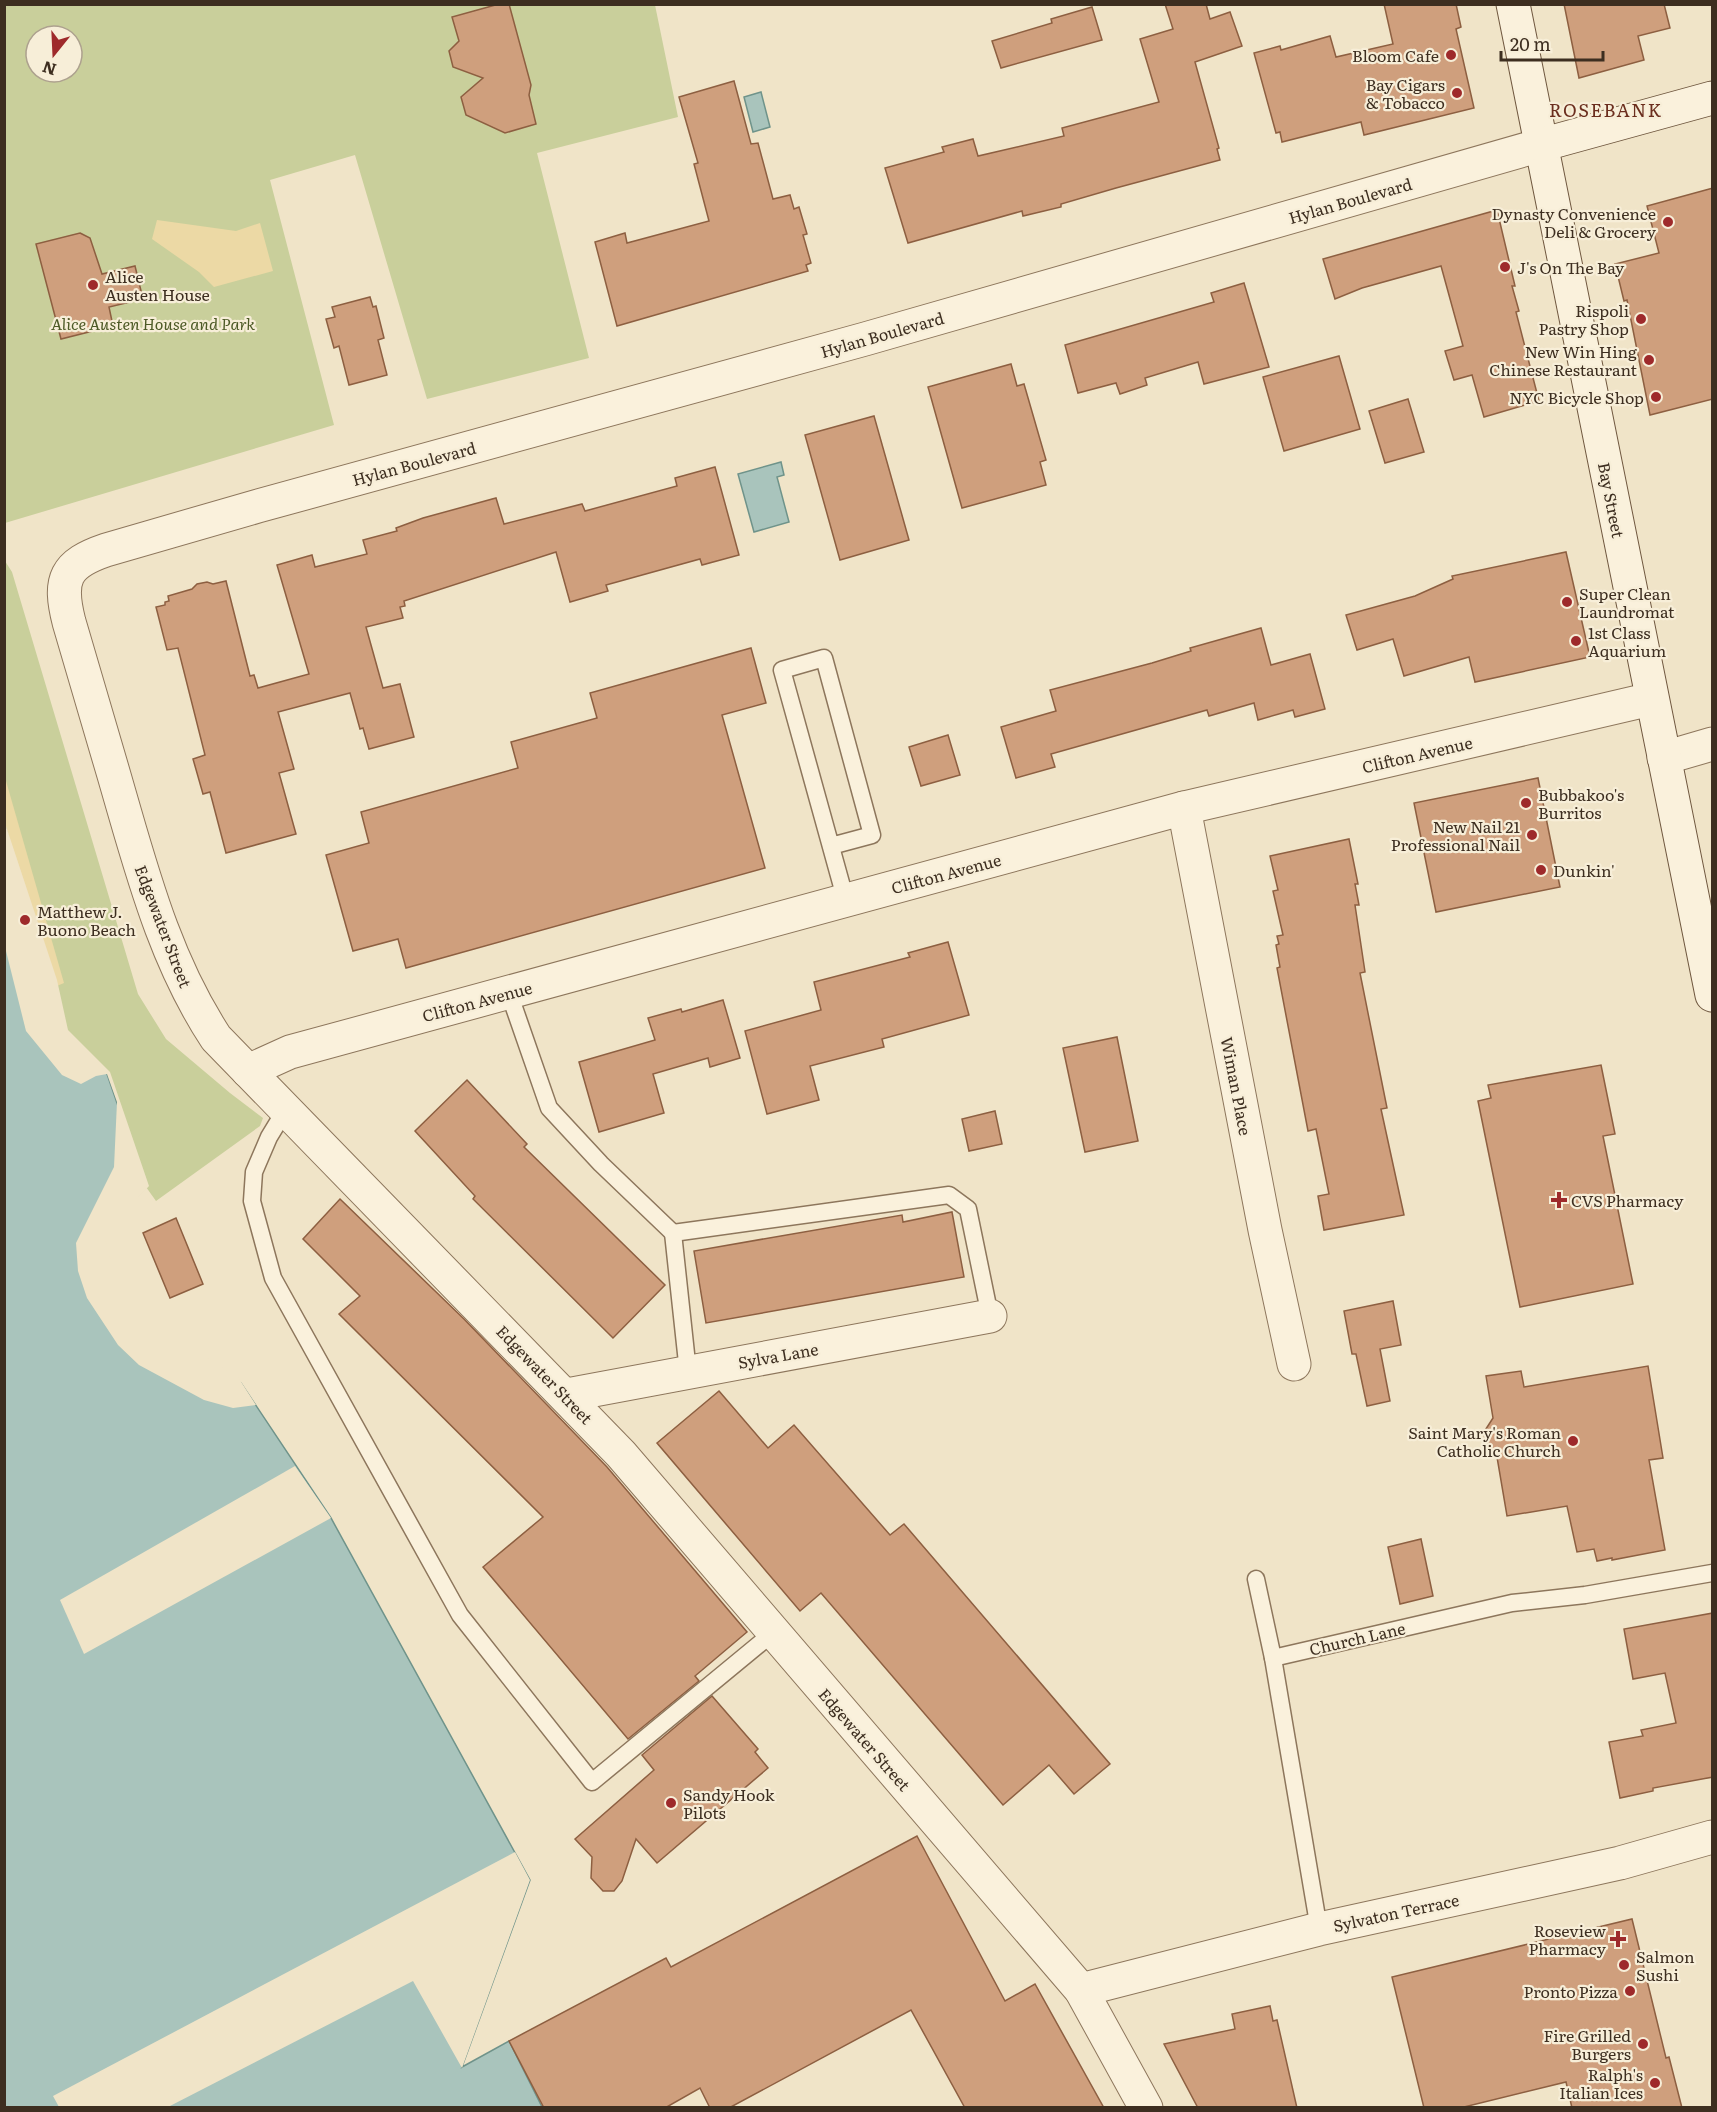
<svg xmlns="http://www.w3.org/2000/svg" width="1717" height="2112" font-family="Literata,serif">
  <style>
    .green { fill: #c9cf9b; fill-rule: evenodd }
    .sand { fill: #ecd9a5 }
    .water { fill: #a9c4bc; stroke: #6f938a; stroke-width: 1.5 }
    .pier { fill: #f0e4c8 }
    .building { fill: #cf9f7d; stroke: #8d5f41; stroke-width: 1.5 }
    .lines { fill: none; stroke-linecap: round; stroke-linejoin: round }
    .service-casing { stroke: #8d765c; stroke-width: 19 }
    .minor-casing { stroke: #8d765c; stroke-width: 35 }
    .tertiary-casing { stroke: #8d765c; stroke-width: 35 }
    .secondary-casing { stroke: #6f573f; stroke-width: 35 }
    .service { stroke: #faf1dc; stroke-width: 16 }
    .minor { stroke: #faf1dc; stroke-width: 33 }
    .tertiary { stroke: #faf1dc; stroke-width: 33 }
    .secondary { stroke: #faf1dc; stroke-width: 33 }
    .poi-dot { fill: #9e2a2b; stroke: #f7eed8; stroke-width: 2 }
    .labels { text-anchor: middle; dominant-baseline: central; stroke-width: 4.5; stroke-linejoin: round; paint-order: stroke }
    .poi-label { font-size: 16px; fill: #3d2e20; stroke: #f7eed8; text-anchor: end }
    .street-label { font-size: 16px; fill: #3d2e20; stroke: #f7eed8 }
    .park-label { font-size: 16px; font-style: italic; fill: #4d5a26; stroke: #f7eed8 }
    .neighbourhood-label { font-size: 18px; letter-spacing: 1.5px; fill: #6b2e1e; stroke: #f7eed8 }
  </style>
  <rect width="100%" height="100%" fill="#f0e4c8"/>
  <g class="green">
    <path d="M5,5h650l23,112 -141,36 52,205 -162,41 -72,-244 -85,25 64,245 -329,98zM36,36h36v36h-36z"/>
    <polygon points="5,561 12,572 138,994 166,1039 230,1093 263,1118 260,1126 156,1201 146,1187 65,1031 5,823"/>
  </g>
  <g class="sand">
    <polygon points="157,220 236,231 260,223 273,271 214,287 199,272 152,239"/>
    <polygon points="4,774 64,983 9,1006 4,1004"/>
  </g>
  <g class="water">
    <polygon points="761,92 770,127 753,132 744,97"/>
    <polygon points="781,462 784,475 777,477 789,522 754,532 738,474"/>
    <polygon points="4,823 65,1031 107,1074 146,1187 101,1234 110,1266 137,1304 191,1351 241,1383 331,1518 530,1880 462,2067 509,2041 542,2107 5,2107"/>
  </g>
  <g class="pier">
    <polygon points="4,820 57,980 68,1030 110,1072 149,1186 104,1235 112,1265 139,1302 193,1349 238,1377 256,1405 233,1408 204,1400 139,1365 118,1345 87,1298 78,1271 76,1243 114,1167 117,1102 107,1074 96,1076 81,1084 62,1075 26,1031 5,947"/>
    <polygon points="295,1466 331,1518 84,1654 60,1600"/>
    <polygon points="515,1852 530,1880 462,2068 413,1981 168,2107 59,2107 53,2096"/>
  </g>
  <g class="building">
    <polygon points="499,4 509,4 531,85 529,95 536,124 505,133 466,115 461,97 483,78 453,67 449,51 459,41 452,17"/>
    <polygon points="1165,4 1206,4 1210,19 1230,12 1242,46 1195,62 1219,148 1217,149 1220,160 1116,188 1061,204 1061,207 1023,216 1022,211 908,243 885,168 944,152 942,147 973,139 978,156 1064,136 1062,128 1159,102 1140,39 1173,29"/>
    <polygon points="1384,4 1456,4 1461,27 1456,29 1474,108 1364,135 1361,122 1282,142 1280,132 1276,133 1254,53 1280,46 1281,50 1330,36 1336,57 1393,44"/>
    <polygon points="1564,4 1664,4 1670,28 1638,36 1644,60 1579,78"/>
    <polygon points="1092,7 1102,40 1001,68 992,41 1052,23 1051,19"/>
    <polygon points="734,81 751,144 758,143 773,199 790,195 794,209 799,207 807,234 803,235 811,263 806,265 808,271 617,326 595,242 625,233 627,243 709,221 694,164 698,163 679,97"/>
    <polygon points="1713,188 1713,399 1650,415 1627,300 1624,301 1615,264 1659,253 1647,206"/>
    <polygon points="1497,210 1515,286 1512,286 1519,311 1516,312 1539,401 1484,417 1472,375 1454,380 1445,351 1463,346 1441,266 1362,288 1335,299 1323,259"/>
    <polygon points="80,233 90,238 102,274 135,266 143,299 109,307 113,326 61,339 36,244"/>
    <polygon points="1244,283 1269,367 1204,384 1198,362 1145,378 1147,385 1120,394 1116,383 1078,393 1065,345 1214,302 1211,293"/>
    <polygon points="370,297 373,307 376,306 384,338 378,340 387,375 349,385 339,346 334,348 326,319 335,317 332,307"/>
    <polygon points="1339,356 1360,429 1284,451 1263,377"/>
    <polygon points="1011,364 1017,386 1024,384 1046,460 1040,462 1046,485 962,508 928,387"/>
    <polygon points="1408,399 1424,452 1385,463 1369,411"/>
    <polygon points="874,416 909,540 840,560 805,435"/>
    <polygon points="715,467 739,555 702,565 700,559 606,585 608,591 570,602 556,552 404,601 405,606 400,607 403,618 366,627 383,688 400,684 414,737 369,749 363,728 360,729 350,693 278,712 294,769 279,773 296,834 226,853 210,792 203,794 193,759 205,755 178,648 167,650 156,607 165,605 165,602 169,601 168,596 192,589 197,584 207,582 213,584 226,581 250,676 254,675 258,688 309,674 277,565 312,555 315,567 367,554 363,540 397,531 396,528 423,518 496,498 504,524 582,504 585,511 677,486 675,478"/>
    <polygon points="1566,552 1590,657 1475,682 1469,657 1404,676 1393,639 1357,650 1346,615 1415,596 1453,579 1452,576"/>
    <polygon points="1261,628 1271,665 1310,654 1325,709 1295,717 1293,710 1258,720 1254,703 1209,716 1207,710 1051,754 1055,767 1016,778 1001,727 1056,711 1050,690 1152,663 1191,651 1190,648"/>
    <polygon points="751,648 766,703 722,715 765,868 406,968 398,939 353,951 326,855 369,843 361,812 518,768 511,742 597,718 590,693"/>
    <polygon points="948,735 960,775 921,786 909,747"/>
    <polygon points="1538,778 1560,887 1436,912 1414,803"/>
    <polygon points="1349,839 1358,884 1355,884 1359,905 1355,905 1365,972 1360,973 1387,1108 1381,1109 1404,1215 1324,1230 1318,1196 1329,1194 1316,1129 1308,1131 1277,968 1280,967 1276,945 1279,944 1277,936 1283,935 1273,891 1278,890 1270,856"/>
    <polygon points="948,942 969,1015 882,1039 884,1047 810,1066 819,1100 767,1114 745,1031 821,1010 814,982 910,957 908,953"/>
    <polygon points="723,1000 740,1058 710,1067 708,1058 653,1074 664,1113 599,1132 579,1062 655,1040 648,1018 681,1009 682,1012"/>
    <polygon points="1117,1037 1138,1141 1085,1152 1063,1048"/>
    <polygon points="1601,1065 1615,1134 1603,1136 1633,1284 1520,1307 1478,1101 1491,1098 1488,1085"/>
    <polygon points="467,1080 527,1144 524,1147 665,1285 613,1338 473,1199 475,1196 415,1131"/>
    <polygon points="995,1111 1002,1144 969,1151 962,1119"/>
    <polygon points="340,1199 464,1319 607,1467 747,1632 695,1676 699,1681 628,1739 483,1567 543,1517 339,1314 360,1296 303,1239"/>
    <polygon points="952,1212 964,1277 706,1323 694,1251 902,1215 903,1222"/>
    <polygon points="176,1218 203,1284 170,1298 143,1233"/>
    <polygon points="1393,1301 1401,1345 1380,1349 1390,1401 1367,1406 1356,1354 1352,1354 1344,1311"/>
    <polygon points="1648,1366 1663,1458 1649,1460 1665,1550 1612,1560 1612,1558 1597,1561 1594,1549 1577,1552 1567,1506 1507,1516 1497,1457 1486,1449 1484,1432 1493,1418 1486,1376 1521,1371 1524,1387"/>
    <polygon points="719,1391 768,1448 794,1425 890,1535 904,1524 1110,1764 1074,1794 1049,1765 1003,1805 821,1593 800,1611 657,1443"/>
    <polygon points="1421,1539 1433,1596 1400,1604 1388,1547"/>
    <polygon points="1713,1613 1713,1777 1653,1788 1653,1791 1620,1798 1609,1742 1643,1736 1641,1730 1676,1723 1665,1673 1633,1679 1624,1629"/>
    <polygon points="712,1696 758,1749 755,1752 768,1768 657,1863 636,1839 622,1881 614,1891 603,1891 591,1878 592,1857 575,1839 654,1770 642,1755"/>
    <polygon points="917,1836 1005,2001 1035,1984 1104,2108 965,2108 911,2010 729,2108 710,2108 700,2088 665,2108 544,2108 509,2041 666,1958 671,1967"/>
    <polygon points="1632,1919 1666,2058 1669,2057 1682,2108 1572,2108 1566,2082 1460,2108 1424,2108 1392,1977"/>
    <polygon points="1270,2006 1273,2021 1277,2020 1297,2108 1198,2108 1164,2044 1235,2029 1232,2014"/>
  </g>
  <g class="lines">
    <defs>
      <g id="service">
        <polyline points="831,846 872,835 824,658 782,670 846,901"/>
        <polyline points="509,993 549,1108 601,1164 673,1233"/>
        <polyline points="286,1109 269,1137 254,1172 252,1201 273,1278 460,1615 592,1782 774,1632"/>
        <polyline points="688,1372 673,1233 949,1195 968,1209 990,1316"/>
        <polyline points="1256,1579 1273,1658 1319,1929"/>
        <polyline points="1273,1658 1512,1603 1585,1595 1712,1573"/>
      </g>
      <g id="minor">
        <polyline points="1664,758 1712,744"/>
        <polyline points="1184,808 1265,1230 1294,1364"/>
        <polyline points="248,1071 290,1052 1184,808 1651,699"/>
        <polyline points="567,1395 990,1316"/>
        <polyline points="1081,1990 1319,1929 1620,1863 1712,1837"/>
      </g>
      <path id="tertiary" d="M1146,2108l-65,-118 -460,-536 -405,-416c-46,-70 -69,-148 -92,-228 -18,-63 -37,-126 -55,-188 -11,-43 -4,-58 37,-72l152,-44 607,-167 676,-194"/>
      <g id="secondary">
        <polyline points="1513,4 1712,995"/>
        <polyline points="1541,145 1712,98"/>
      </g>
    </defs>
    <use href="#service" class="service-casing"/>
    <use href="#minor" class="minor-casing"/>
    <use href="#tertiary" class="tertiary-casing"/>
    <use href="#secondary" class="secondary-casing"/>
    <use href="#service" class="service"/>
    <use href="#minor" class="minor"/>
    <use href="#tertiary" class="tertiary"/>
    <use href="#secondary" class="secondary"/>
  </g>
  <g class="poi-dot">
    <circle cx="1451" cy="55" r="6"/>
    <circle cx="1457" cy="93" r="6"/>
    <circle cx="1668" cy="222" r="6"/>
    <circle cx="1505" cy="267" r="6"/>
    <circle cx="93" cy="285" r="6"/>
    <circle cx="1641" cy="319" r="6"/>
    <circle cx="1649" cy="360" r="6"/>
    <circle cx="1656" cy="397" r="6"/>
    <circle cx="1567" cy="602" r="6"/>
    <circle cx="1576" cy="641" r="6"/>
    <circle cx="1526" cy="803" r="6"/>
    <circle cx="1532" cy="835" r="6"/>
    <circle cx="1541" cy="870" r="6"/>
    <circle cx="25" cy="920" r="6"/>
    <path d="M1556 1191h6v6h6v6h-6v6h-6v-6h-6v-6h6z"/>
    <circle cx="1573" cy="1441" r="6"/>
    <circle cx="671" cy="1803" r="6"/>
    <path d="M1615 1930h6v6h6v6h-6v6h-6v-6h-6v-6h6z"/>
    <circle cx="1624" cy="1965" r="6"/>
    <circle cx="1630" cy="1991" r="6"/>
    <circle cx="1643" cy="2044" r="6"/>
    <circle cx="1655" cy="2083" r="6"/>
  </g>
  <g class="labels">
    <g class="poi-label">
      <text x="1439" y="55">Bloom Cafe</text>
      <text x="1445" y="84">Bay Cigars<tspan x="1445" dy="18">&amp; Tobacco</tspan></text>
      <text x="1656" y="213">Dynasty Convenience<tspan x="1656" dy="18">Deli &amp; Grocery</tspan></text>
      <text x="1517" y="267" text-anchor="start">J's On The Bay</text>
      <text x="105" y="276" text-anchor="start">Alice<tspan x="105" dy="18">Austen House</tspan></text>
      <text x="1629" y="310">Rispoli<tspan x="1629" dy="18">Pastry Shop</tspan></text>
      <text x="1637" y="351">New Win Hing<tspan x="1637" dy="18">Chinese Restaurant</tspan></text>
      <text x="1644" y="397">NYC Bicycle Shop</text>
      <text x="1579" y="593" text-anchor="start">Super Clean<tspan x="1579" dy="18">Laundromat</tspan></text>
      <text x="1588" y="632" text-anchor="start">1st Class<tspan x="1588" dy="18">Aquarium</tspan></text>
      <text x="1538" y="794" text-anchor="start">Bubbakoo's<tspan x="1538" dy="18">Burritos</tspan></text>
      <text x="1520" y="826">New Nail 21<tspan x="1520" dy="18">Professional Nail</tspan></text>
      <text x="1553" y="870" text-anchor="start">Dunkin'</text>
      <text x="37" y="911" text-anchor="start">Matthew J.<tspan x="37" dy="18">Buono Beach</tspan></text>
      <text x="1571" y="1200" text-anchor="start">CVS Pharmacy</text>
      <text x="1561" y="1432">Saint Mary's Roman<tspan x="1561" dy="18">Catholic Church</tspan></text>
      <text x="683" y="1794" text-anchor="start">Sandy Hook<tspan x="683" dy="18">Pilots</tspan></text>
      <text x="1606" y="1930">Roseview<tspan x="1606" dy="18">Pharmacy</tspan></text>
      <text x="1636" y="1956" text-anchor="start">Salmon<tspan x="1636" dy="18">Sushi</tspan></text>
      <text x="1618" y="1991">Pronto Pizza</text>
      <text x="1631" y="2035">Fire Grilled<tspan x="1631" dy="18">Burgers</tspan></text>
      <text x="1643" y="2074">Ralph's<tspan x="1643" dy="18">Italian Ices</tspan></text>
    </g>
    <g class="street-label">
      <text transform="translate(1350 200) rotate(-16)">Hylan Boulevard</text>
      <text transform="translate(882 334) rotate(-16)">Hylan Boulevard</text>
      <text transform="translate(414 463) rotate(-15)">Hylan Boulevard</text>
      <text transform="translate(1612 500) rotate(79)">Bay Street</text>
      <text transform="translate(1417 754) rotate(-13)">Clifton Avenue</text>
      <text transform="translate(946 873) rotate(-15)">Clifton Avenue</text>
      <text transform="translate(164 926) rotate(69)">Edgewater Street</text>
      <text transform="translate(477 1001) rotate(-15)">Clifton Avenue</text>
      <text transform="translate(1237 1086) rotate(79)">Wiman Place</text>
      <text transform="translate(778 1355) rotate(-10)">Sylva Lane</text>
      <text transform="translate(545 1374) rotate(46)">Edgewater Street</text>
      <text transform="translate(1357 1638) rotate(-13)">Church Lane</text>
      <text transform="translate(865 1739) rotate(49)">Edgewater Street</text>
      <text transform="translate(1396 1912) rotate(-12)">Sylvaton Terrace</text>
    </g>
    <g class="park-label">
      <text x="153" y="323">Alice Austen House and Park</text>
    </g>
    <g class="neighbourhood-label">
      <text x="1606" y="109">ROSEBANK</text>
    </g>
  </g>
  <rect width="1717" height="2112" fill="none" stroke="#3d2e20" stroke-width="12"/>
  <g transform="translate(54 54) rotate(198)"><circle r="28" fill="#f7eed8" stroke="#ada18e" stroke-width="1.5"/>
  <path d="M0-4.5L10 22L0 15L-10 22Z" fill="#9e2a2b"/>
  <text y="-9" font-size="16" font-weight="bold" text-anchor="middle" fill="#3d2e20">N</text>
  </g>
  <path d="M1501 51v9h102v-9" fill="none" stroke="#3d2e20" stroke-width="3"/>
  <text x="1510" y="51" font-size="18" fill="#3d2e20" stroke="#f7eed8" stroke-width="4.5" paint-order="stroke">20 m</text>
</svg>
